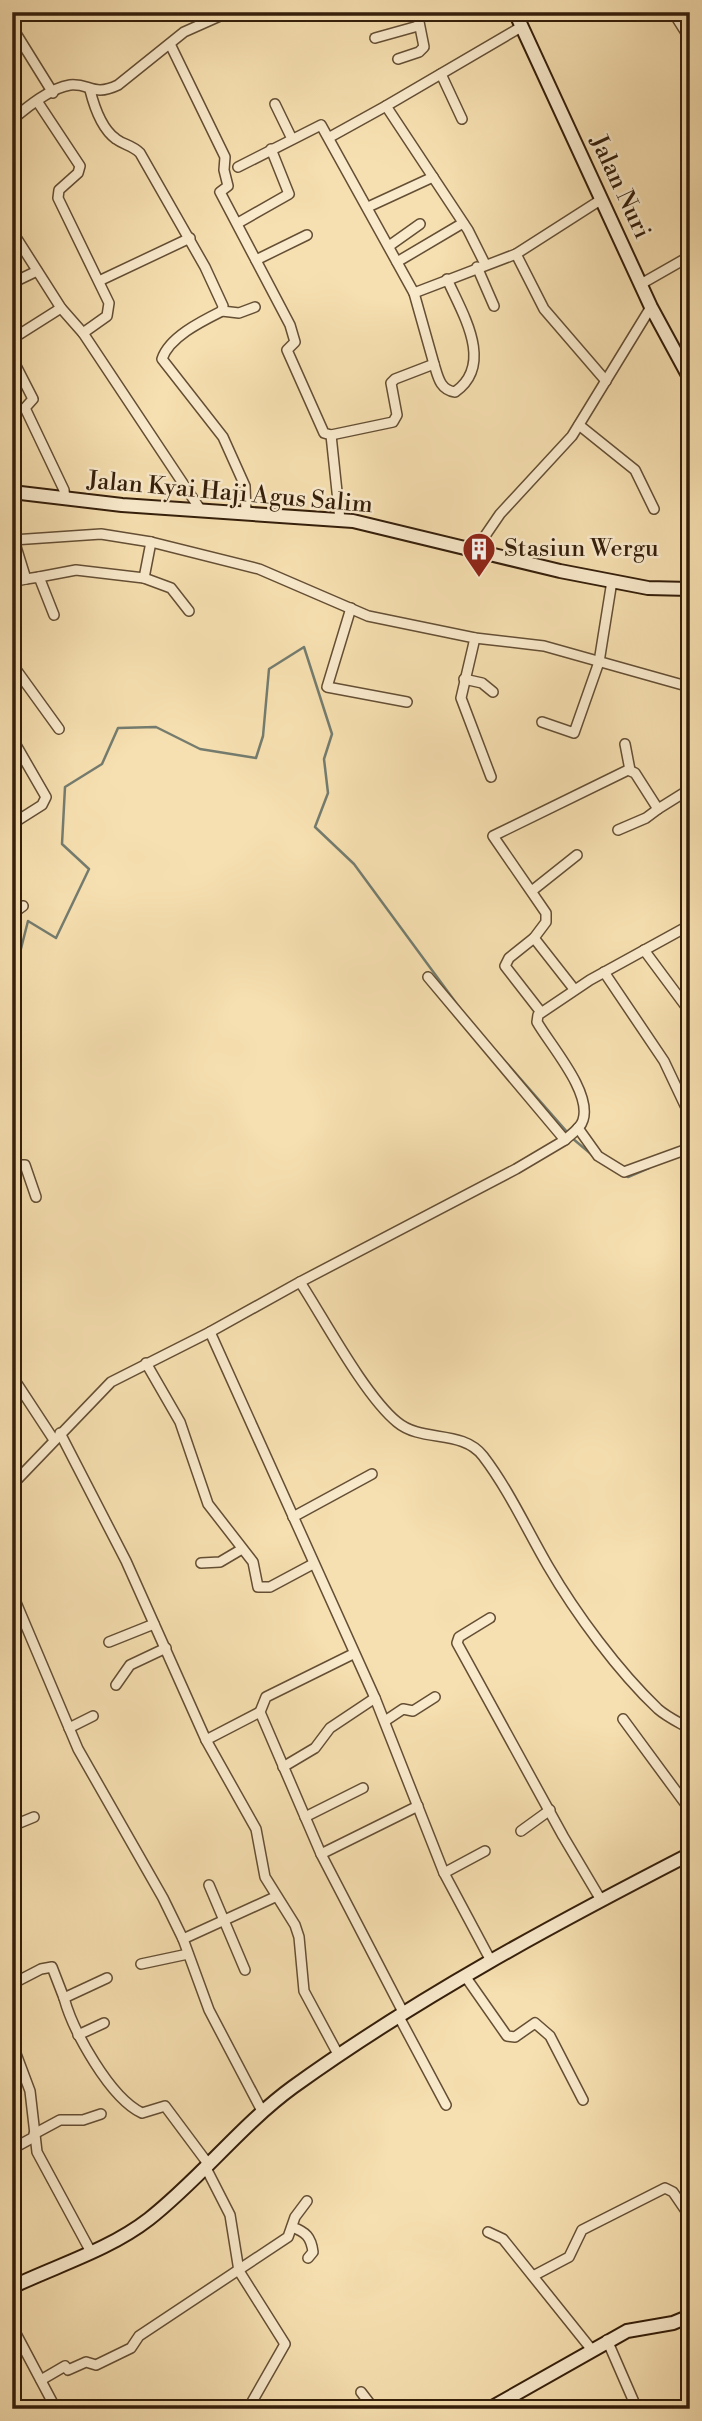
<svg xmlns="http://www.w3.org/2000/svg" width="702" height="2421" font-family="'Libre Bodoni',serif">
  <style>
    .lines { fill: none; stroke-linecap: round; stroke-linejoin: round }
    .stream { stroke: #747c6f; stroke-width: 2.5 }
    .street-casing { stroke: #644e34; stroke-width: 12 }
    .secondary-casing { stroke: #341e0a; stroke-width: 16 }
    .street { stroke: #f9eacc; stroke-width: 9 }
    .secondary { stroke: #f9eacc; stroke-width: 12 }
    .labels { text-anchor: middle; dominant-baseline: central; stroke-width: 5; stroke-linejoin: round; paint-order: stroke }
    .street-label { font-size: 24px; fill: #341e0a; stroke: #f9eacc }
    .poi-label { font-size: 24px; fill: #341e0a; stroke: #f9eacc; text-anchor: start }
  </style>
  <rect width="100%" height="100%" fill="#f6dfb0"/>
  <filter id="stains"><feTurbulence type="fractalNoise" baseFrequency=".00286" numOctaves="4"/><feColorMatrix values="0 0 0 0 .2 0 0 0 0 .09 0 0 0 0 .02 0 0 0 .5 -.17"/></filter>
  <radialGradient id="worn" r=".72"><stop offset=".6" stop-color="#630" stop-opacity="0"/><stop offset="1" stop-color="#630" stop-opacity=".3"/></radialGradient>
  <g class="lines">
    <g class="stream">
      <polyline points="12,984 28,921 56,938 89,869 62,844 65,787 102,764 118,728 156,727 200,749 256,758 263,736 269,669 304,647 332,734 324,759 328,793 315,827 354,864 462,1011"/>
      <polyline points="496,1051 568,1133"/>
      <polyline points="572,1138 591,1154"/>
      <polyline points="623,1174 628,1177 649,1168"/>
    </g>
    <defs>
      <g id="street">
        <polyline points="673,12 690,39"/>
        <polyline points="12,27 53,93"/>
        <polyline points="375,38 418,26"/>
        <polyline points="170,44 225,157 224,170 228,186 220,192 290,325 295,342 287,350 324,433 331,435 340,520"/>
        <polyline points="398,59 419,52 424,47 417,12"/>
        <polyline points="441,74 462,119"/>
        <path d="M90,90c4,16 12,39 26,49 8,6 16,6 24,14l65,114 18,39 -1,5c-20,10 -53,26 -60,48l61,78 22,49 1,27"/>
        <polyline points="37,101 80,166 78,173 59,190 58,198 109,303 107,316 83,333 200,509"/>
        <polyline points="275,104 292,139"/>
        <path d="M12,120c15,-13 38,-32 58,-35 20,-2 23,12 48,0l66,-53 45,-20"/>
        <polyline points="330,137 386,106"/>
        <polyline points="238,167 321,125 414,293 434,364 395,379 391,383 397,415 393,422 331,435"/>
        <polyline points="368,207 433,177"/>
        <polyline points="238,223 289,194 271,149"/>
        <polyline points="12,231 61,308 83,333"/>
        <polyline points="389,246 420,224"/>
        <polyline points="516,254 544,309 606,381"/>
        <polyline points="256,260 307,235"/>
        <polyline points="397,262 463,223"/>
        <polyline points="485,264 468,230 386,106 521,27"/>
        <polyline points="477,267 494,306"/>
        <polyline points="99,281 190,238"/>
        <polyline points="12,283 37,271"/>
        <polyline points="641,284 690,256"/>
        <polyline points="414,293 516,254 602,199"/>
        <polyline points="222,311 239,313 255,307"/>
        <polyline points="12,339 61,308"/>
        <polyline points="12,358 33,399 25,408 64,490 65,499"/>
        <path d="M434,364c4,13 6,26 21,28 40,-28 7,-79 -8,-113"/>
        <polyline points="579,425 635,470 654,509"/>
        <polyline points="13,540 101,534 151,542 259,569 368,616 475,638 544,646 690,687"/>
        <polyline points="474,552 500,514 572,436 651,307"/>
        <polyline points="39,577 76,570 144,578 151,542"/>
        <polyline points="144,578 171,588 189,611"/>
        <polyline points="26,579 39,577 54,615"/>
        <polyline points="12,582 26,579 13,537"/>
        <polyline points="351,608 327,687 407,702"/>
        <polyline points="475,638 461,698 491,777"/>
        <polyline points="12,664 59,729"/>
        <polyline points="464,679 482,683 493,692"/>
        <polyline points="542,722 574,733 599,662 612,581"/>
        <polyline points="12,738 46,797 42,805 12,824"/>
        <polyline points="625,744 630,770"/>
        <polyline points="618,830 646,818 658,809"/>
        <polyline points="533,890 577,855"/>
        <polyline points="12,914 23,906"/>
        <polyline points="534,938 509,958 505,966 540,1011"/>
        <polyline points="644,950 690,1012"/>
        <polyline points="604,972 664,1061 690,1116"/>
        <path d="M428,977l137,163c6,-6 16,-12 18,-20 9,-28 -33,-75 -46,-98l1,-7 52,-35 100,-55"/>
        <polyline points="574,989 534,938 546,922 546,913 493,836 628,770 635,773 658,809 690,789"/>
        <polyline points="578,1128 598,1156 624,1172 690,1148"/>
        <polyline points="12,1165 25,1165 36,1197"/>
        <polyline points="300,1282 516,1169 565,1140"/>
        <polyline points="146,1363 180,1422 208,1504 253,1562 258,1587 270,1587 313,1564"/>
        <polyline points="12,1376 54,1440"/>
        <polyline points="60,1433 126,1561 206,1740 256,1829 265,1877 295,1925 299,1937 304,1991 339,2056"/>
        <polyline points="12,1485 111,1382 210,1332"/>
        <polyline points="293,1517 372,1474"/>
        <polyline points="201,1563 220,1562 242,1549"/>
        <polyline points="12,1593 78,1749 163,1898 183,1939 209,2010 262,2111"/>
        <polyline points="490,1618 459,1637 457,1643 563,1836 601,1900"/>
        <polyline points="109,1642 154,1624"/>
        <polyline points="353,1654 266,1697 260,1712 321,1854 403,2012"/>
        <polyline points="116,1685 130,1665 166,1648"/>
        <polyline points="623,1719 690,1810"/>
        <polyline points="385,1721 403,1709 413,1711 435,1697"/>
        <polyline points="69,1728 93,1716"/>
        <polyline points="206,1740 260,1712"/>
        <polyline points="283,1767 315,1748 330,1728 375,1698"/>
        <polyline points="305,1817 363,1788"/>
        <polyline points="12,1826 34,1817"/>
        <polyline points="521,1831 550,1810"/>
        <polyline points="321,1854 418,1806"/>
        <polyline points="444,1873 485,1851"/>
        <polyline points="209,1885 245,1970"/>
        <polyline points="183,1939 275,1897"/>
        <path d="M491,1961l-47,-88 -69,-175 -165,-366 90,-50c24,37 65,114 97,140 25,21 65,7 86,34 26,34 44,74 65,110 28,48 70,105 110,143 9,8 22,14 32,20"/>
        <polyline points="141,1964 188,1954"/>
        <polyline points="465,1976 507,2036 515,2037 535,2023 550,2036 583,2100"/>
        <polyline points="12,1984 41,1969 52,1967 64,1998 107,1978"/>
        <path d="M64,1998c9,33 46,100 78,115l23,-7 44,59"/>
        <polyline points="398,2015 446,2105"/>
        <polyline points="78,2035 104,2023"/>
        <polyline points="12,2043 30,2091 37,2152 91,2252"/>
        <polyline points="34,2134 60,2120 83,2120 101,2114"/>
        <polyline points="12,2149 34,2137"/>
        <polyline points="206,2168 230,2215 239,2271 285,2344 248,2409"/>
        <path d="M292,2227c14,5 19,10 21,25l-5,6"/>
        <polyline points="488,2232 503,2239 592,2350"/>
        <polyline points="533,2276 569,2257 582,2230 665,2188 673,2192 690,2217"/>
        <polyline points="12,2326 56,2409"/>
        <polyline points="607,2340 637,2409"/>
        <polyline points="41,2380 65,2366 68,2370 86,2362 96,2365 131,2348 139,2336 288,2237 295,2217 307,2201"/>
        <polyline points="361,2392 374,2409"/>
      </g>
      <g id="secondary">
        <polyline points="515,12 651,307 690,379"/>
        <polyline points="12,492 122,505 353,521 560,571 648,588 690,589"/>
        <path d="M12,2287c46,-22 97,-37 137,-68 52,-41 92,-94 144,-132 125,-90 261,-163 397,-233"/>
        <polyline points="489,2409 627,2331 673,2323 690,2316"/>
      </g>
    </defs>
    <use href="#street" class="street-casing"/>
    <use href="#secondary" class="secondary-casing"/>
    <use href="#street" class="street"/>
    <use href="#secondary" class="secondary"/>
  </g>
  <defs>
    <symbol id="building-pin" viewBox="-11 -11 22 30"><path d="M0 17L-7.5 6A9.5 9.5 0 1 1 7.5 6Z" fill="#8f2418" stroke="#f9eacc"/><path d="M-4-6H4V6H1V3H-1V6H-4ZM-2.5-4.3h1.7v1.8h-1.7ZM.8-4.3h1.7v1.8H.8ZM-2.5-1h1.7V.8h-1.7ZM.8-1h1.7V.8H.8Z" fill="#fff"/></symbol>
  </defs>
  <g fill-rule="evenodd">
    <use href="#building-pin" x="460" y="530" width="38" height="52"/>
  </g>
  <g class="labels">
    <g class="street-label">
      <text transform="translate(620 187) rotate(65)">Jalan Nuri</text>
      <text transform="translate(230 493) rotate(5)">Jalan Kyai Haji Agus Salim</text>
    </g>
    <g class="poi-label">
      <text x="504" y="549">Stasiun Wergu</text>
    </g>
  </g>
  <rect width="702" height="2421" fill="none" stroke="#f6dfb0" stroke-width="42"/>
  <rect x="14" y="14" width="674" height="2393" fill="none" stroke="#341e0a" stroke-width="3.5"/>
  <rect x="21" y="21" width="660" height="2379" fill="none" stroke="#341e0a" stroke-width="2"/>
  <rect width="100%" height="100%" filter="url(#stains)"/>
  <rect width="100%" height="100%" fill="url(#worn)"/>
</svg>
